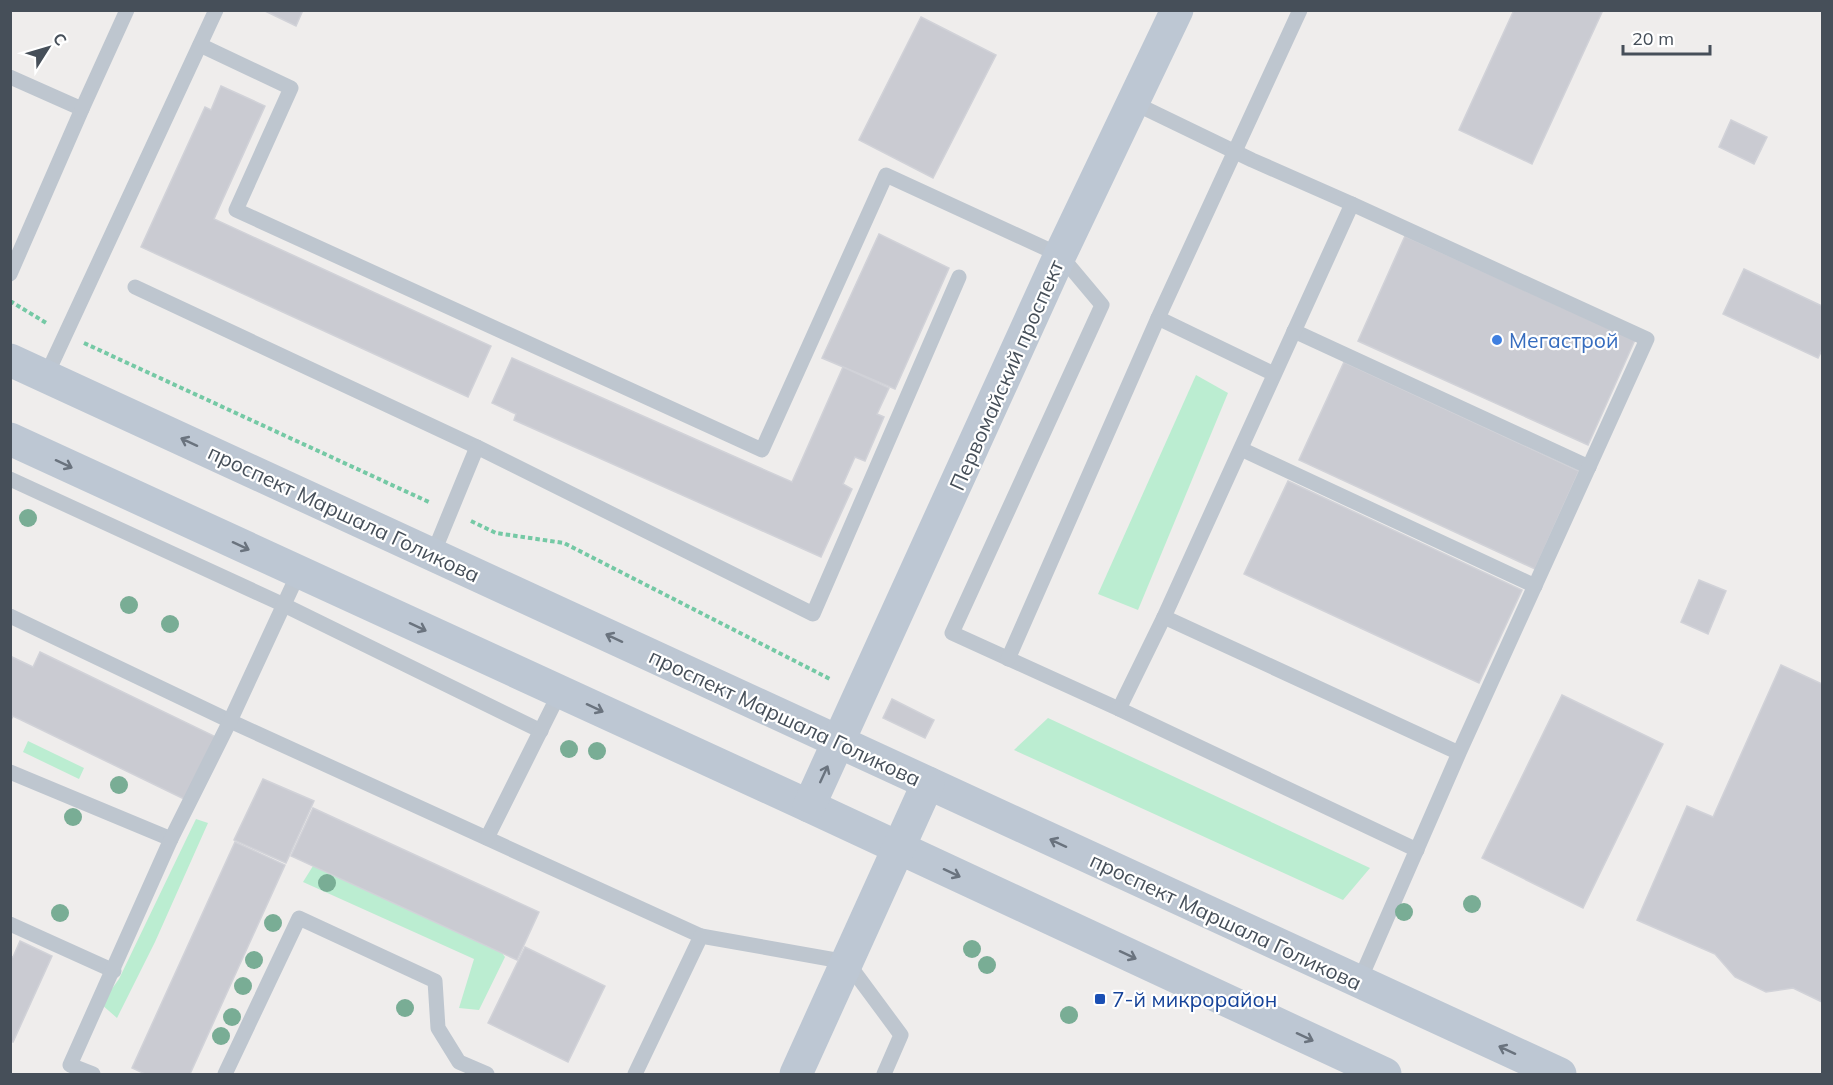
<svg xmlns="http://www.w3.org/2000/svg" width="1833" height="1085" font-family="Mulish,sans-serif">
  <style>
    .green { fill: #bbedd1 }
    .building { fill: #cacbd2; stroke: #d1d2d8; stroke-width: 1.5 }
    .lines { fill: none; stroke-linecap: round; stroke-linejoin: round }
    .path { stroke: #75c9a5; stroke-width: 4; stroke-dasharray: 4.5 3; stroke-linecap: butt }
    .lane { stroke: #bec6cf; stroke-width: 15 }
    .secondary { stroke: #bdc7d3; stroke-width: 33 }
    .tree { fill: #79ad95 }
    .oneway { stroke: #6a737e }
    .shop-dot { fill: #3f7fe0; stroke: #fff; stroke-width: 2 }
    .transit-dot { fill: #1a4fb4; stroke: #fff; stroke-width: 2 }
    .labels { text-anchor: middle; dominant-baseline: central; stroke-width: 4.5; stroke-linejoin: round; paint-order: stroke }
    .shop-label { font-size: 21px; fill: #366cbe; stroke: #fff; text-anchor: start }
    .street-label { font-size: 21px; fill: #464f59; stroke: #fff }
    .transit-label { font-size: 21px; fill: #164399; stroke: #fff; text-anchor: start }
  </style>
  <rect width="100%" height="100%" fill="#efedec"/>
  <g class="green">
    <polygon points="1196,375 1228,393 1138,610 1098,594"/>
    <polygon points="1048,718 1370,868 1343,900 1014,750"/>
    <polygon points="28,741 84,768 79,779 23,752"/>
    <polygon points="196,819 208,823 155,942 117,1018 101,1004 119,979"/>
    <polygon points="313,866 502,953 505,957 479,1010 459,1008 474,959 303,882"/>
  </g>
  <g class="building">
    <polygon points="263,10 303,10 296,26"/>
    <polygon points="1514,10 1603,10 1532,164 1459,130"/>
    <polygon points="921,17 996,55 933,178 859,140"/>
    <polygon points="221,86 265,106 214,219 491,346 468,397 141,247 205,107 211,110"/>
    <polygon points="1731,120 1767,137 1754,164 1719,147"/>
    <polygon points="879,234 949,268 895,389 822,358"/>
    <polygon points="1405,236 1635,340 1588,445 1358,341"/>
    <polygon points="1744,269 1822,306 1822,350 1818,358 1723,314"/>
    <polygon points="512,358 792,482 843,367 889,388 877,414 884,417 865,461 855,457 843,484 852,489 821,557 514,420 516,414 492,403"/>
    <polygon points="1344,362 1579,471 1535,569 1299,460"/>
    <polygon points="1288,481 1522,590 1479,683 1244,574"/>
    <polygon points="1699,580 1726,591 1708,634 1681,622"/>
    <polygon points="40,652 216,737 186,800 13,716 10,722 10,656 33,667"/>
    <polygon points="1781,665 1822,684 1822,1002 1793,988 1766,992 1735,977 1715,954 1637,920 1687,806 1713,817"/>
    <polygon points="1562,695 1663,744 1583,908 1482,858"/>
    <polygon points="892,699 934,720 925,738 883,718"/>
    <polygon points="263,779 314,801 286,863 234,840"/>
    <polygon points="313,808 539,912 517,960 291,856"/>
    <polygon points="235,842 285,865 190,1074 145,1074 132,1068"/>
    <polygon points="20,941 52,956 13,1042 10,1041 10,956 13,957"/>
    <polygon points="525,947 605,986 568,1062 488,1023"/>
  </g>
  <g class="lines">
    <g class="path">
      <polyline points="10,301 48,324"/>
      <polyline points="84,343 431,503"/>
      <polyline points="471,521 496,533 564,543 832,680"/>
    </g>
    <g class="lane">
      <polyline points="200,45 291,88 236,210 762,450 886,175 1060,255 1102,305 952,633 1119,709 1164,617"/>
      <polyline points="10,77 82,109 10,274"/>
      <polyline points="1134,103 1252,160 1352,204"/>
      <polyline points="82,109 127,10"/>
      <polyline points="135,287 477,447"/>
      <polyline points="1158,318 1274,374"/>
      <polyline points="1294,331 1589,467"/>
      <polyline points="46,376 216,10"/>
      <polyline points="1241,449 1535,586"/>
      <polyline points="10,479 284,605 541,731"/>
      <polyline points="433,554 477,447 813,614 959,277"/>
      <polyline points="10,616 230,721 701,936"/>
      <polyline points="1008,659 1158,318 1300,10"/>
      <polyline points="1119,709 1417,850"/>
      <polyline points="10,772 171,839"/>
      <polyline points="487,838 560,692"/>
      <polyline points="10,924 114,971"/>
      <polyline points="1359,982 1459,753 1164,617 1352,204 1647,339 1459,753"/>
      <polyline points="93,1074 70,1065 171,839 230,721 299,572"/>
      <polyline points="225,1074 299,918 435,981 438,1028 459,1062 487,1074"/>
      <polyline points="635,1074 701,936 847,962 901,1035 884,1074"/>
    </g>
    <g class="secondary">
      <polyline points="10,360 1560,1074"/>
      <polyline points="10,439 809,806 1385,1074"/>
      <polyline points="809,806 1060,255 1177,10"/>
      <polyline points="796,1074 928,783"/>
    </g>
  </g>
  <g class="tree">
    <circle cx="28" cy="518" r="9"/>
    <circle cx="129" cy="605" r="9"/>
    <circle cx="170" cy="624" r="9"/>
    <circle cx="569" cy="749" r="9"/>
    <circle cx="597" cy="751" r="9"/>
    <circle cx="119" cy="785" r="9"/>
    <circle cx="73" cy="817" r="9"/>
    <circle cx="327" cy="883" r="9"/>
    <circle cx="1472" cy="904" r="9"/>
    <circle cx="1404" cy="912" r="9"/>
    <circle cx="60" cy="913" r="9"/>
    <circle cx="273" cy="923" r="9"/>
    <circle cx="972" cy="949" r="9"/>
    <circle cx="254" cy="960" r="9"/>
    <circle cx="987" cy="965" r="9"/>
    <circle cx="243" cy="986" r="9"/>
    <circle cx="405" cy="1008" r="9"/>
    <circle cx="1069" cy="1015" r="9"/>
    <circle cx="232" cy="1017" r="9"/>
    <circle cx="221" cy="1036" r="9"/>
  </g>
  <defs><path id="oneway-shaft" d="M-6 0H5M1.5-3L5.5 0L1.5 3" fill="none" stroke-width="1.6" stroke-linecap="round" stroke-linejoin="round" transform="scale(1.5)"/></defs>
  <g class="oneway">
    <use href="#oneway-shaft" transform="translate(189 442) rotate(-155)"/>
    <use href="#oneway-shaft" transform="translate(64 464) rotate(25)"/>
    <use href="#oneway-shaft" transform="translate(241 546) rotate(25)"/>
    <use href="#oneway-shaft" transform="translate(418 627) rotate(25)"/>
    <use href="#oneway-shaft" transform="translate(614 638) rotate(-155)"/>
    <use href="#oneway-shaft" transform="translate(595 708) rotate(25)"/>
    <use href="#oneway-shaft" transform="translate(824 774) rotate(-65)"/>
    <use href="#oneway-shaft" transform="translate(1058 843) rotate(-155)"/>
    <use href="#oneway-shaft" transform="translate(952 873) rotate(25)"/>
    <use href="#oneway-shaft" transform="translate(1128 955) rotate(25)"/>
    <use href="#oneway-shaft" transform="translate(1305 1037) rotate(25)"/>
    <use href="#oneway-shaft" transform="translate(1507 1050) rotate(-155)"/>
  </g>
  <circle class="shop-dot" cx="1497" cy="340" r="6"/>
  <rect class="transit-dot" x="1094" y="993" width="12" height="12" rx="3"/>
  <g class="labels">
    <g class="shop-label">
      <text x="1509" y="340">Мегастрой</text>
    </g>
    <g class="street-label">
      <text transform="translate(1006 375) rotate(-66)">Первомайский проспект</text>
      <text transform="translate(344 513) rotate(25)">проспект Маршала Голикова</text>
      <text transform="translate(785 717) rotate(25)">проспект Маршала Голикова</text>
      <text transform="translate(1226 921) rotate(25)">проспект Маршала Голикова</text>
    </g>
    <g class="transit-label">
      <text x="1112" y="999">7-й микрорайон</text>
    </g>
  </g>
  <rect width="1833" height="1085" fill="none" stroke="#464f59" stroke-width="24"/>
  <g transform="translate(48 48) rotate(53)" stroke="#ffffff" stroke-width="4.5" paint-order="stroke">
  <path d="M0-4.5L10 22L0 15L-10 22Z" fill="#464f59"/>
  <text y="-9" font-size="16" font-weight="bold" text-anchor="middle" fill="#464f59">С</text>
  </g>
  <path d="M1623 45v9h87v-9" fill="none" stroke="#464f59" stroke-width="3"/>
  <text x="1632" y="45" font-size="18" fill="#464f59" stroke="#ffffff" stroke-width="4.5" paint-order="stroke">20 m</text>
</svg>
